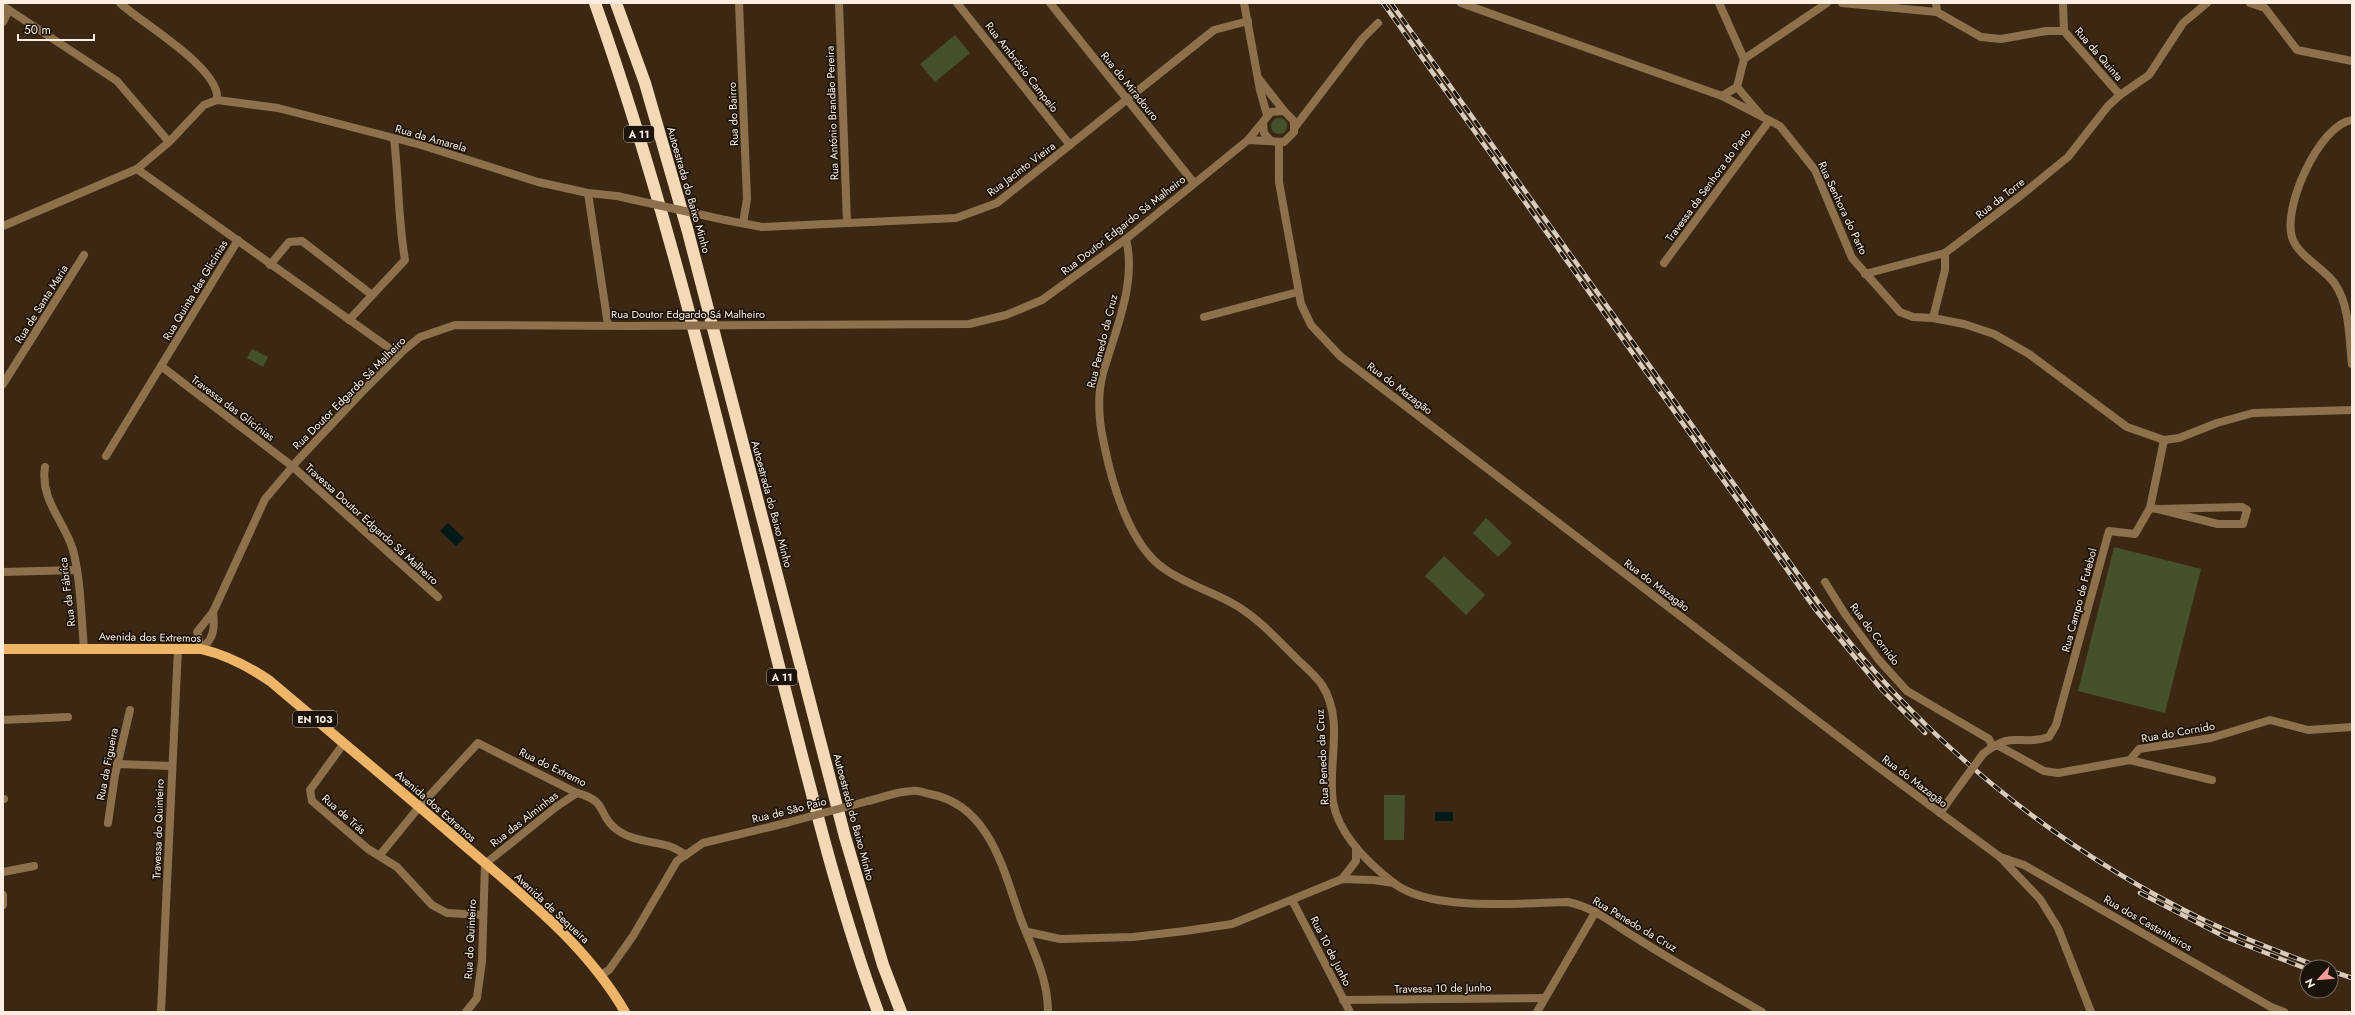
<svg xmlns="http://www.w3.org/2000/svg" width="2355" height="1015" font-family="Jost,sans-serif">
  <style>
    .green { fill: #45512d }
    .water { fill: #02191a }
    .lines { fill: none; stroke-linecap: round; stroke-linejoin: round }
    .minor { stroke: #8d714d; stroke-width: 8 }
    .tertiary { stroke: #8d714d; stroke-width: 8 }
    .primary { stroke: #eeb467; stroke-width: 10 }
    .motorway { stroke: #f4d9b6; stroke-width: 12 }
    .rail-casing { stroke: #d9cbbc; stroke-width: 4.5 }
    .rail { stroke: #1c130a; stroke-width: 3; stroke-dasharray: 9; stroke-linecap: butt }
    .minor-bridge { stroke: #8d714d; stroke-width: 8 }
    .tertiary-bridge { stroke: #8d714d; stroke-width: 8 }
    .labels { text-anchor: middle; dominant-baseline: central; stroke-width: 3.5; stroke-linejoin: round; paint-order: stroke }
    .shield { fill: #1c130a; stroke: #b9ada0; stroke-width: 1 }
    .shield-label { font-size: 10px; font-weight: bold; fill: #fcefe1 }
    .street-label { font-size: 11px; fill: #fcefe1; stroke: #1c130a }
  </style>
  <rect width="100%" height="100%" fill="#3c2812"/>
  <g class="green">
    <polygon points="955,35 970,53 935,82 920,64"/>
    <circle cx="1279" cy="126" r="8"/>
    <polygon points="252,349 268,357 263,367 247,358"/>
    <polygon points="1486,518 1512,543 1498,557 1473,533"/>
    <polygon points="2114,547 2201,569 2165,713 2078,691"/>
    <polygon points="1444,556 1485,595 1466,615 1425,576"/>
    <polygon points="1384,795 1405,795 1404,840 1384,840"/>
  </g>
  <g class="water">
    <polygon points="448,523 464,538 456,546 440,531"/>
    <rect x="1435" y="812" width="18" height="9"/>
  </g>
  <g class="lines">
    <g class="minor">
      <path d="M120,3c21,20 102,66 97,97"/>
      <polyline points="739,3 747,199 743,223"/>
      <polyline points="839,3 847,223"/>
      <polyline points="957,3 1070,145"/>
      <polyline points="1050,3 1194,183"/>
      <polyline points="1461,3 1722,96 1780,126 1815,170 1852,258 1900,312 1913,317 1933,318 1964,324 1994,334 2029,354 2127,427 2164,440 2179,438 2217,423 2253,413 2352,410"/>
      <polyline points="1719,3 1744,59 1737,87 1722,96"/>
      <polyline points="1842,3 1937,12 1981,37 2001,39 2046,31 2064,31 2120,95"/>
      <polyline points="1936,3 1937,12"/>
      <polyline points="2063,3 2064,31"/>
      <polyline points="2250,3 2265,8 2297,50 2352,61"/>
      <polyline points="3,6 117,81 169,142"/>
      <polyline points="3,22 9,10"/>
      <polyline points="1744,59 1827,3"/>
      <polyline points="1737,87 1760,114"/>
      <path d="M2352,120c-32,4 -72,90 -59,120 7,17 32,29 42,44 15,22 14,55 17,80"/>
      <polyline points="1295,127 1363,38 1378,23"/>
      <polyline points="137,169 399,355"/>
      <polyline points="588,193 608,325"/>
      <polyline points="725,220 762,227 956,218 997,203 1214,30 1248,21"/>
      <polyline points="3,226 137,169 169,142 204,105 217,100 278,108 421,145 538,182 588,193 617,196"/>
      <path d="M1126,239c11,43 -11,93 -23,134 -6,23 -4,49 1,71 8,40 26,103 62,126 19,13 43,21 64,32 25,13 45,35 65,55 9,9 20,18 27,28 23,36 5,79 11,117 6,34 36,62 62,82 38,28 127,19 173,18 28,6 46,23 70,37 41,26 83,49 124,73"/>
      <polyline points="1664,263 1769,121"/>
      <polyline points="270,265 289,242 302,241 372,295"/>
      <polyline points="1865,274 1945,253 2019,197 2068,157 2108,106 2120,95 2149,75 2183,23 2207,3"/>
      <polyline points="1204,317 1298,292"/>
      <polyline points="1933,318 1945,270 1945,253"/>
      <path d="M349,320l56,-60c-7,-40 -6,-81 -11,-121"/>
      <polyline points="161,366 292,466 438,597"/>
      <polyline points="3,384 84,255"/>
      <polyline points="106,456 238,240"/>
      <path d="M45,467c-5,34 19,53 28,83 8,31 8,66 11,98"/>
      <polyline points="2150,508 2158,509 2242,507 2247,510 2243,524 2218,524 2158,509"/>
      <polyline points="3,572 77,570"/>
      <polyline points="1825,582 1845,614 1878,659 1907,691 1989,739 1992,746"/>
      <polyline points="3,720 68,717"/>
      <polyline points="344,743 310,790 312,801 368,849 397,867 432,905 447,913 483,915"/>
      <polyline points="1992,746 1999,746 2044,771 2058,773 2130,760 2139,749 2211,738 2270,720 2308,730 2352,727"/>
      <path d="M1983,754c31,-25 36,-7 66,-17l7,-12 53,-194 26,3 15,-26 14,-68"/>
      <polyline points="2130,760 2212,780"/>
      <polyline points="117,764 172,766"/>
      <polyline points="3,799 4,799"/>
      <path d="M868,801c13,-3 30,-10 44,-10 6,-1 13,2 18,3 59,11 73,74 90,123 12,32 28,60 28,95"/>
      <polyline points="1940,813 1960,785"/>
      <polyline points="108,823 115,775 130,710"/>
      <path d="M380,855l39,-48 59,-64 99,50c32,8 20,22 39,36 15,12 36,12 53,17 6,2 12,6 17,9"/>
      <polyline points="2000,857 2024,865 2271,1007 2284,1012"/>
      <polyline points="3,872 34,866"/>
      <polyline points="1342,879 1356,861 1356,848"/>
      <polyline points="3,895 3,905"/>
      <polyline points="1292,900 1350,1012"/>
      <polyline points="1028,932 1060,939 1133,937 1185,931 1232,924 1342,879 1373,880 1394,883"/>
      <polyline points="601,975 609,970 633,936 677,861 703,843 786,823"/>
      <polyline points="1343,1000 1544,998"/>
      <polyline points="161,1012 178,648"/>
      <polyline points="466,1012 477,998 482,961 485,864 556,807 577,793"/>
      <polyline points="1537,1012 1596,911"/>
    </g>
    <g class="tertiary">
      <polyline points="1244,3 1260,90 1267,115"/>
      <polyline points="1259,79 1284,111"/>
      <polyline points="1263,123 1264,133 1270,140"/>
      <polyline points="1279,142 1279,182 1301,304 1311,325 1340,356 1874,764 2000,857 2040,899 2058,928 2091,1012"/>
      <polyline points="766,325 969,324 1006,315 1042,300 1126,239 1248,140 1271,112 1284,111 1294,121 1294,132 1284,142 1248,140"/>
      <path d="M213,612c2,16 1,27 -12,37l-4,-17 16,-20 52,-113 33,-39 63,-67 43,-43 16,-13 35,-12 174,1"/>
    </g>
    <path class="primary" d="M3,649h198c26,6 47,17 69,32 65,55 130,109 194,164 59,51 121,98 161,167"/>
    <g class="motorway">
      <path d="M595,3c78,220 129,449 187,675 29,112 56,226 96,334"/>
      <polyline points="616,3 645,83 688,232 845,837 883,965 901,1012"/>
    </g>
    <defs>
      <g id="rail">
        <polyline points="1383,3 1815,609 1882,690 1925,733"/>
        <path d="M1391,3l427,599c102,136 235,245 388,319 37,17 76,32 114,46"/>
        <polyline points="2140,893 2225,937 2307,969"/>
        <polyline points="2331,971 2352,978"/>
      </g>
    </defs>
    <use href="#rail" class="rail-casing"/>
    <use href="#rail" class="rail"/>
    <g class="minor-bridge">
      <polyline points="617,196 725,220"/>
      <polyline points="1960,785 1983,754"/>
      <polyline points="786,823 868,801"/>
    </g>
    <polyline class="tertiary-bridge" points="629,326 766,325"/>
  </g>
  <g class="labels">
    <g class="shield">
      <rect x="624" y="126" width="30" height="16" rx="3"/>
      <rect x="767" y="669" width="30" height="16" rx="3"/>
      <rect x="293" y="711" width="44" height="16" rx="3"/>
    </g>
    <g class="shield-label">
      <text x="639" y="134">A 11</text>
      <text x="782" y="677">A 11</text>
      <text x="315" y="719">EN 103</text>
    </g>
    <g class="street-label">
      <text transform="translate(2099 54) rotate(49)">Rua da Quinta</text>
      <text transform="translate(1022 67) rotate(52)">Rua Ambrósio Campelo</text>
      <text transform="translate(1130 86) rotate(51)">Rua do Miradouro</text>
      <text transform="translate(832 113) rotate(-92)">Rua António Brandão Pereira</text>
      <text transform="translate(733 114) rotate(-92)">Rua do Bairro</text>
      <text transform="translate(431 138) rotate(16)">Rua da Amarela</text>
      <text transform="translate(1021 169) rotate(-37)">Rua Jacinto Vieira</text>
      <text transform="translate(1708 185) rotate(-54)">Travessa da Senhora do Parto</text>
      <text transform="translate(689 190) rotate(74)">Autoestrada do Baixo Minho</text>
      <text transform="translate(2000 198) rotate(-38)">Rua da Torre</text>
      <text transform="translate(1843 208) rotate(65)">Rua Senhora do Parto</text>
      <text transform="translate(1123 225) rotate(-38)">Rua Doutor Edgardo Sá Malheiro</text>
      <text transform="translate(195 290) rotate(-59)">Rua Quinta das Glicínias</text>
      <text transform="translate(41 304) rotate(-58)">Rua de Santa Maria</text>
      <text x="688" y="314">Rua Doutor Edgardo Sá Malheiro</text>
      <text transform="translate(1102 341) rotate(-76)">Rua Penedo da Cruz</text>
      <text transform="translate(1400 388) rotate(37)">Rua do Mazagão</text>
      <text transform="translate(349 393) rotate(-45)">Rua Doutor Edgardo Sá Malheiro</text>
      <text transform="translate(233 408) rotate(37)">Travessa das Glicínias</text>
      <text transform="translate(772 504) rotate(75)">Autoestrada do Baixo Minho</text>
      <text transform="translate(372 524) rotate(42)">Travessa Doutor Edgardo Sá Malheiro</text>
      <text transform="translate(1657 585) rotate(37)">Rua do Mazagão</text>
      <text transform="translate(67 592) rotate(-97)">Rua da Fábrica</text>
      <text transform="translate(2079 600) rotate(-75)">Rua Campo de Futebol</text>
      <text transform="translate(1875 634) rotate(53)">Rua do Cornido</text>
      <text transform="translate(150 637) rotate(1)">Avenida dos Extremos</text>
      <text transform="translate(2178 732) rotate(-10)">Rua do Cornido</text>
      <text transform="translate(1322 757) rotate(-93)">Rua Penedo da Cruz</text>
      <text transform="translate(107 764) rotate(-79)">Rua da Figueira</text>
      <text transform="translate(553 767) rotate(26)">Rua do Extremo</text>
      <text transform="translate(1915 781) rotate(37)">Rua do Mazagão</text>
      <text transform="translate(436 806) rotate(41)">Avenida dos Extremos</text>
      <text transform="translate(789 810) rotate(-14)">Rua de São Paio</text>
      <text transform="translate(344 814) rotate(41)">Rua de Trás</text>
      <text transform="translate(854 817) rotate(75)">Autoestrada do Baixo Minho</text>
      <text transform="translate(524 819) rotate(-38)">Rua das Alminhas</text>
      <text transform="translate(158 829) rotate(-88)">Travessa do Quinteiro</text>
      <text transform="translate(552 908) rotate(43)">Avenida de Sequeira</text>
      <text transform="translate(2148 923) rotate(30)">Rua dos Castanheiros</text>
      <text transform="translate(1635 924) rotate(31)">Rua Penedo da Cruz</text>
      <text transform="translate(470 939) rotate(-87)">Rua do Quinteiro</text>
      <text transform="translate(1331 951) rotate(63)">Rua 10 de Junho</text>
      <text transform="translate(1443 988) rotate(-1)">Travessa 10 de Junho</text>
    </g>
  </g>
  <rect width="2355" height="1015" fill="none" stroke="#fcefe1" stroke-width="8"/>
  <g transform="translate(2319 979) rotate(244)"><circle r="19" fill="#1c130a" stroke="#766b60"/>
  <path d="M0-3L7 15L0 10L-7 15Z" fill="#f59b9c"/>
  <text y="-6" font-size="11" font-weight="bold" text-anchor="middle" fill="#fcefe1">N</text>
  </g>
  <path d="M18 34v6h76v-6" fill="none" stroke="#fcefe1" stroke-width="2"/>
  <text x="24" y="34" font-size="12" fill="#fcefe1" stroke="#1c130a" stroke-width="3" paint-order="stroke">50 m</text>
</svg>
